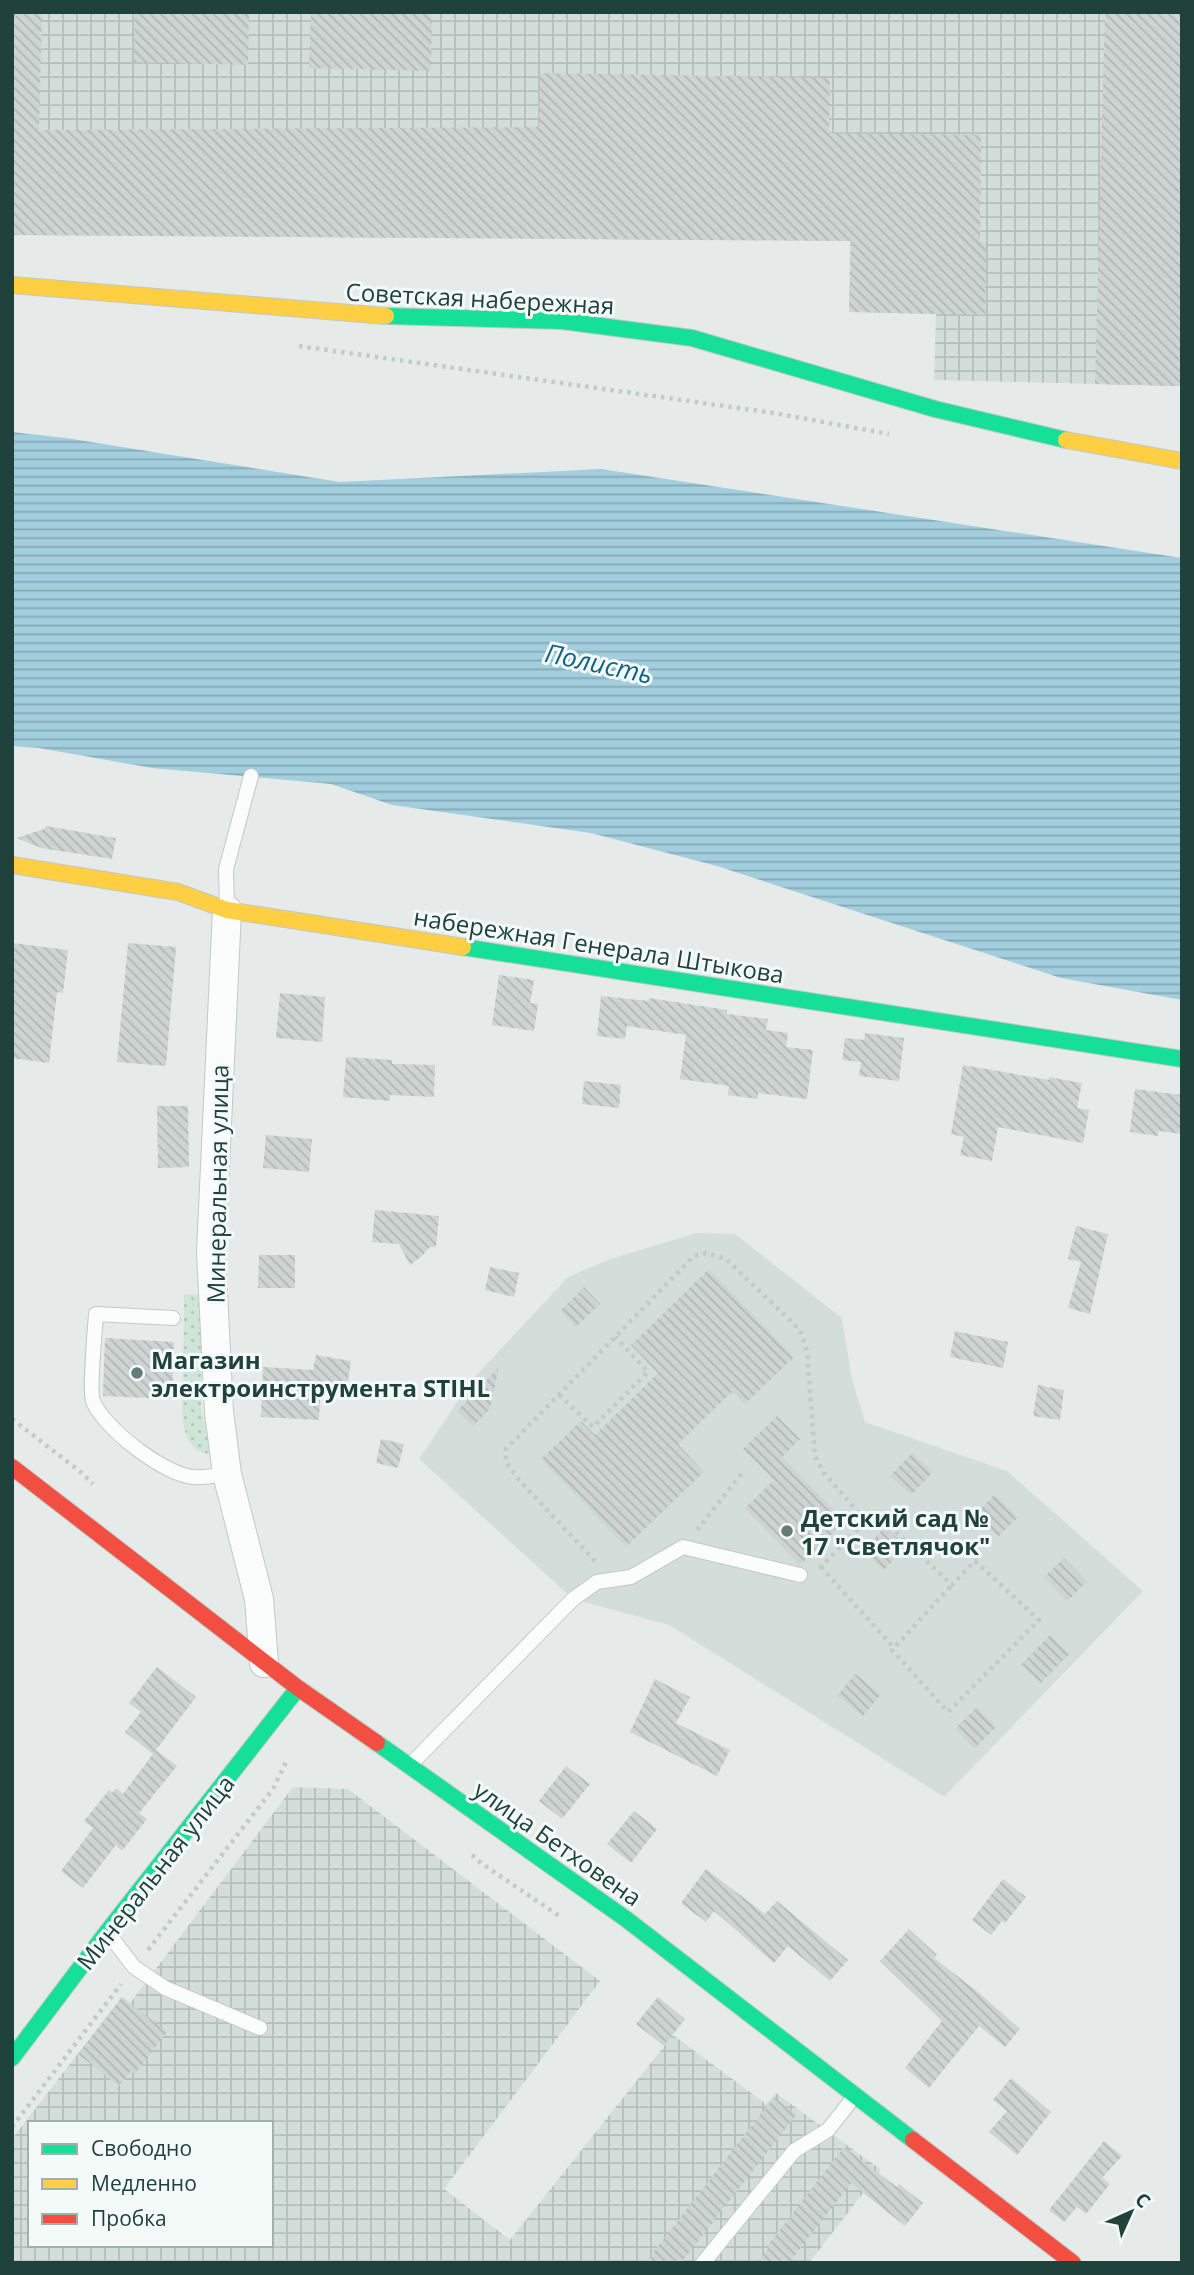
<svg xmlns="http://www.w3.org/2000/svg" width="1194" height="2275" font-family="'Open Sans',sans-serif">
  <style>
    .built { fill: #d3deda }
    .industrial { fill: url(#industrial-grid); fill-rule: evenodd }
    .grass { fill: url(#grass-dots) }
    .water { fill: url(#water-rules) }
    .building { fill: url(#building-back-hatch) }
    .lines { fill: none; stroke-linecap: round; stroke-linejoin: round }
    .lane-casing { stroke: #c3c8c7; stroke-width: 16 }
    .street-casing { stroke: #c3c8c7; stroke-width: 30 }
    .fast-casing { stroke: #c1c9c7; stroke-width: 18 }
    .slow-casing { stroke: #c1c9c7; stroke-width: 18 }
    .jam-casing { stroke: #c1c9c7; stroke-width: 18 }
    .path { stroke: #c1cbca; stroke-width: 4.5; stroke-dasharray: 3.5 5; stroke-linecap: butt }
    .lane { stroke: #fbfcfc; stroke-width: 14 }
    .street { stroke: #fbfcfc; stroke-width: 28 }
    .fast { stroke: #16e098; stroke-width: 16 }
    .slow { stroke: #ffcf43; stroke-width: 16 }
    .jam { stroke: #f24e42; stroke-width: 16 }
    .poi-dot { fill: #657d7a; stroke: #f4faf8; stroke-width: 2.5 }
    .labels { text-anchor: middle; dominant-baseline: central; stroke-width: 6; stroke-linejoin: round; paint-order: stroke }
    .street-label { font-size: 24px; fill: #20423d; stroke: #f4faf8 }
    .poi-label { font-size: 24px; font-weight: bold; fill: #20423d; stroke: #f4faf8; text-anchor: start }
    .water-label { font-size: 26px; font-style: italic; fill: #136385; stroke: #f4faf8 }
  </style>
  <defs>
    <pattern id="industrial-grid" width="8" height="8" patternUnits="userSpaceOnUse" patternTransform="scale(1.75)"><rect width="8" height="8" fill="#d3deda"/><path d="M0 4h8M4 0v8" fill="none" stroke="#b5c0bc"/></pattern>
    <pattern id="grass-dots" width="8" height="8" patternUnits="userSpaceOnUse" patternTransform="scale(1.75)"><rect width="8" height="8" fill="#cde6d8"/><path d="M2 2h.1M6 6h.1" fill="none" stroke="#b0c6ba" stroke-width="1.8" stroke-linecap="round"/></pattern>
    <pattern id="water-rules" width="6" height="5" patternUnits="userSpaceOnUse" patternTransform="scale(1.75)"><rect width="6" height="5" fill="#a2cede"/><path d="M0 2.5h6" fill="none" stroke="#84a9b5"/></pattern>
    <pattern id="building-back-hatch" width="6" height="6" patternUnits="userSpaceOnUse" patternTransform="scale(1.75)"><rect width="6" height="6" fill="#cdd4d2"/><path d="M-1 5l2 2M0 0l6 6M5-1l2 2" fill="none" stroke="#b0b7b5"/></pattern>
  </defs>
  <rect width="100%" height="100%" fill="#e6ebea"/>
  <polygon class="built" points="696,1233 735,1234 842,1318 852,1379 865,1422 1007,1471 1143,1591 944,1797 669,1625 573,1599 419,1459 471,1381 568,1277 608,1260"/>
  <g class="industrial">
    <polygon points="12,12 1182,12 1182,386 934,380 936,314 849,312 850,241 12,235"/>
    <path d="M293,1787l55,2 252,192 -156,208 66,51 163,-205 93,69 10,-11 105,77 -72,93h-797v-124l110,-142 8,6zM30,2123h241v122h-241z"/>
  </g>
  <path class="grass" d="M184,1294l18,1 -1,113 11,45c-15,4 -25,-12 -28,-26 -3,-16 -2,-34 -1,-50 0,-28 1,-56 1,-83z"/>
  <polygon class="water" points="12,432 66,438 340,482 601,469 1182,558 1182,1000 1061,978 717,866 591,833 392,805 331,784 152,768 39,748 12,746"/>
  <g class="building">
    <polygon points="12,12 42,12 39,130 539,127 540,73 830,78 829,133 981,135 980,242 986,242 985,315 849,312 851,241 12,235"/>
    <polygon points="135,12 249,12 248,65 134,62"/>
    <polygon points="311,12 432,12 431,71 309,68"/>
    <polygon points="1105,12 1182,12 1182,386 1095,384"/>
    <polygon points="46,826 116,838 112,859 41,848 17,838 44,829"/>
    <polygon points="12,943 68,950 63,993 57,992 49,1063 12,1058"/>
    <polygon points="128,943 176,947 166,1066 117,1062"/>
    <polygon points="499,975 534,980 530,1003 538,1004 534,1031 492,1025"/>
    <polygon points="280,993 325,997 322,1042 276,1038"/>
    <polygon points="601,996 649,1001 649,998 727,1010 727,1014 768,1019 766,1030 788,1033 786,1047 813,1050 807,1099 758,1093 758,1099 728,1095 729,1086 680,1079 686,1035 627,1026 625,1039 597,1036"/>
    <polygon points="865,1033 904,1038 899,1081 859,1076 861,1062 842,1060 845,1038 864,1040"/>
    <polygon points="346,1057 392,1060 392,1064 435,1065 434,1097 390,1095 390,1101 343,1097"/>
    <polygon points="963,1065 1049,1080 1049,1077 1082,1083 1077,1108 1089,1110 1083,1143 998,1127 992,1161 960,1155 964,1137 951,1134"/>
    <polygon points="584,1081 621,1085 619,1108 582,1104"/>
    <polygon points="1135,1089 1182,1095 1182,1134 1159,1131 1158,1136 1130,1132"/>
    <polygon points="157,1106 188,1106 189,1167 158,1168"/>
    <polygon points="266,1135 312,1139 309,1172 263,1168"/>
    <polygon points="375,1210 439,1216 436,1247 430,1247 422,1256 410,1265 399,1244 372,1242"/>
    <polygon points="1076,1226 1108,1234 1090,1314 1068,1308 1081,1262 1068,1259"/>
    <polygon points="259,1255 295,1255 295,1288 258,1288"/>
    <polygon points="490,1267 519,1273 514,1297 485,1290"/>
    <polygon points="709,1269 794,1357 745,1404 732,1392 678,1444 704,1472 626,1547 541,1459 581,1421 595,1435 658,1373 631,1345"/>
    <polygon points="584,1287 600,1304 576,1327 560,1311"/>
    <polygon points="955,1331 1008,1342 1003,1368 950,1357"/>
    <polygon points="105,1338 174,1342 172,1399 103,1396"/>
    <polygon points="316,1355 351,1361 347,1388 321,1384 319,1420 261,1417 263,1367 313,1370"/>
    <polygon points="499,1367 490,1409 473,1426 457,1411"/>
    <polygon points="1038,1385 1064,1390 1060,1420 1033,1416"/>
    <polygon points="777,1416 800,1439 782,1457 845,1521 800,1565 745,1508 774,1480 743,1449"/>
    <polygon points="381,1439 404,1444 398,1468 376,1463"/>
    <polygon points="912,1453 933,1472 911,1495 890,1476"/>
    <polygon points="994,1495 1018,1517 998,1537 975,1515"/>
    <polygon points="885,1527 906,1546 884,1570 863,1551"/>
    <polygon points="1064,1558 1087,1582 1067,1601 1044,1577"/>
    <polygon points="1050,1635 1069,1654 1041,1683 1021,1665"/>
    <polygon points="157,1667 196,1697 153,1754 125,1732 141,1712 129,1703"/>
    <polygon points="855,1674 881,1694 863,1716 837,1696"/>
    <polygon points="655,1679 690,1697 676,1723 730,1750 717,1776 630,1732"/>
    <polygon points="977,1707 996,1727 974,1749 955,1729"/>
    <polygon points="156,1750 177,1766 139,1813 147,1819 122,1851 116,1845 83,1888 61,1871 93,1828 84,1821 109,1790 112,1793 116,1788 123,1794"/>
    <polygon points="566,1766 590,1784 562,1819 539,1801"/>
    <polygon points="634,1811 657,1829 631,1863 607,1844"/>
    <polygon points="706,1869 765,1914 777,1901 848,1960 830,1981 788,1946 774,1963 714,1911 706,1922 681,1903"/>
    <polygon points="1003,1879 1026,1897 1005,1923 1002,1921 991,1935 972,1920"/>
    <polygon points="909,1929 937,1955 934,1958 978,1992 1020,2029 1005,2047 979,2026 929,2088 905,2068 942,2021 880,1961"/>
    <polygon points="122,1997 167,2032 135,2074 131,2071 119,2086 78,2054"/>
    <polygon points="658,1997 685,2019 664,2046 636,2024"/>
    <polygon points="1011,2078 1051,2112 1017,2155 989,2132 1007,2111 993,2100"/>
    <polygon points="774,2097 796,2115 681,2263 645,2263"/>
    <polygon points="1104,2141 1122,2156 1102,2178 1110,2184 1086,2214 1077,2207 1064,2222 1049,2210"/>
    <polygon points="844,2147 897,2187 899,2184 923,2203 905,2226 851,2183 789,2263 756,2263 769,2247 768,2245"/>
  </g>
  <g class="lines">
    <defs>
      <g id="lane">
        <polyline points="227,908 226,869 251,776"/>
        <path d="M173,1318l-77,-4c-1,15 -7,78 -3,87 10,27 73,75 101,76 11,1 23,-2 33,-3"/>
        <polyline points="411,1764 573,1599 597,1582 631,1577 683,1547 800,1575"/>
        <polyline points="108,1933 134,1967 165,1988 260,2028"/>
        <polyline points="703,2263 794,2151 828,2130 854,2097"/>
      </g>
      <polyline id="street" points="227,910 211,1252 219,1412 227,1474 259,1599 264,1663"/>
      <g id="fast">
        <polyline points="386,316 562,321 692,338 935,409 1066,440"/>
        <polyline points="463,947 1182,1059"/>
        <polyline points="377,1743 626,1919 913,2140"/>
        <polyline points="12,2058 107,1932 298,1688"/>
      </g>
      <g id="slow">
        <polyline points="12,285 386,316"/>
        <polyline points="1066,440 1182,461"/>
        <polyline points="12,865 178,892 227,910 463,947"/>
      </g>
      <g id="jam">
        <polyline points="12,1467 298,1688 377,1743"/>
        <polyline points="913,2140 1073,2263"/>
      </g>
    </defs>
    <use href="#lane" class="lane-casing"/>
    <use href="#street" class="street-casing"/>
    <use href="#fast" class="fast-casing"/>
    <use href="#slow" class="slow-casing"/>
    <use href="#jam" class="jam-casing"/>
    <g class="path">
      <polyline points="299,346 774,413 889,434"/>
      <polyline points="559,1395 593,1427 648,1372 615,1337"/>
      <polyline points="12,1419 82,1473 93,1484"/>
      <polyline points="866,1521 884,1521 952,1585 975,1561 1039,1620 948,1712 892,1650 952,1585"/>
      <polyline points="697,1530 743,1472"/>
      <polyline points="595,1561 519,1480 506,1462 506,1449 694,1256 706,1253 726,1259 800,1330 807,1351 815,1456 824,1473 866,1521 818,1570"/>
      <polyline points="821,1567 894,1648"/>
      <polyline points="472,1855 481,1863 562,1918"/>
      <polyline points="148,1950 273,1789 287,1760"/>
      <polyline points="12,2127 121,1984"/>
    </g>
    <use href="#lane" class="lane"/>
    <use href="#street" class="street"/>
    <use href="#fast" class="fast"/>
    <use href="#slow" class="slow"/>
    <use href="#jam" class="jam"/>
  </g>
  <g class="poi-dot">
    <circle cx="137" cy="1373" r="7"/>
    <circle cx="787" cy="1531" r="7"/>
  </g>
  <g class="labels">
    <g class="street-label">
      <text transform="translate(480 298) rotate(3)">Советская набережная</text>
      <text transform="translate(599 945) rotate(9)">набережная Генерала Штыкова</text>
      <text transform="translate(217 1184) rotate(-89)">Минеральная улица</text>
      <text transform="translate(558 1843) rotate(35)">улица Бетховена</text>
      <text transform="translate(155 1872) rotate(-52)">Минеральная улица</text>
    </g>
    <g class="poi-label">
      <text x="151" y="1359">Магазин<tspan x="151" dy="28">электроинструмента STIHL</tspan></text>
      <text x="801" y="1517">Детский сад №<tspan x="801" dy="28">17 "Светлячок"</tspan></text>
    </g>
    <g class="water-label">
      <text transform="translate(599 663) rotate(12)">Полисть</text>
    </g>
  </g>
  <rect width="1194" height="2275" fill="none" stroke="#20423d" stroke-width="28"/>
  <rect x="28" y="2121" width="245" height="126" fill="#f4faf8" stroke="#9fb0ad" stroke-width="2"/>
  <rect x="42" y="2144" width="35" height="10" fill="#16e098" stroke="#9fb0ad" stroke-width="2"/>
  <text x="91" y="2156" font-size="21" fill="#20423d">Свободно</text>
  <rect x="42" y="2179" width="35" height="10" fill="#ffcf43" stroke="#9fb0ad" stroke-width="2"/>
  <text x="91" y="2191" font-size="21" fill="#20423d">Медленно</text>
  <rect x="42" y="2214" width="35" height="10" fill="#f24e42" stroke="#9fb0ad" stroke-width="2"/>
  <text x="91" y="2226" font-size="21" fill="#20423d">Пробка</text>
  <g transform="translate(1131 2212) rotate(45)" stroke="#f4faf8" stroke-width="5" paint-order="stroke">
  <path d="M0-5L12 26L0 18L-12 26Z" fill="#20423d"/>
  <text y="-10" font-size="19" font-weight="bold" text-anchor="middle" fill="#20423d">С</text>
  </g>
</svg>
